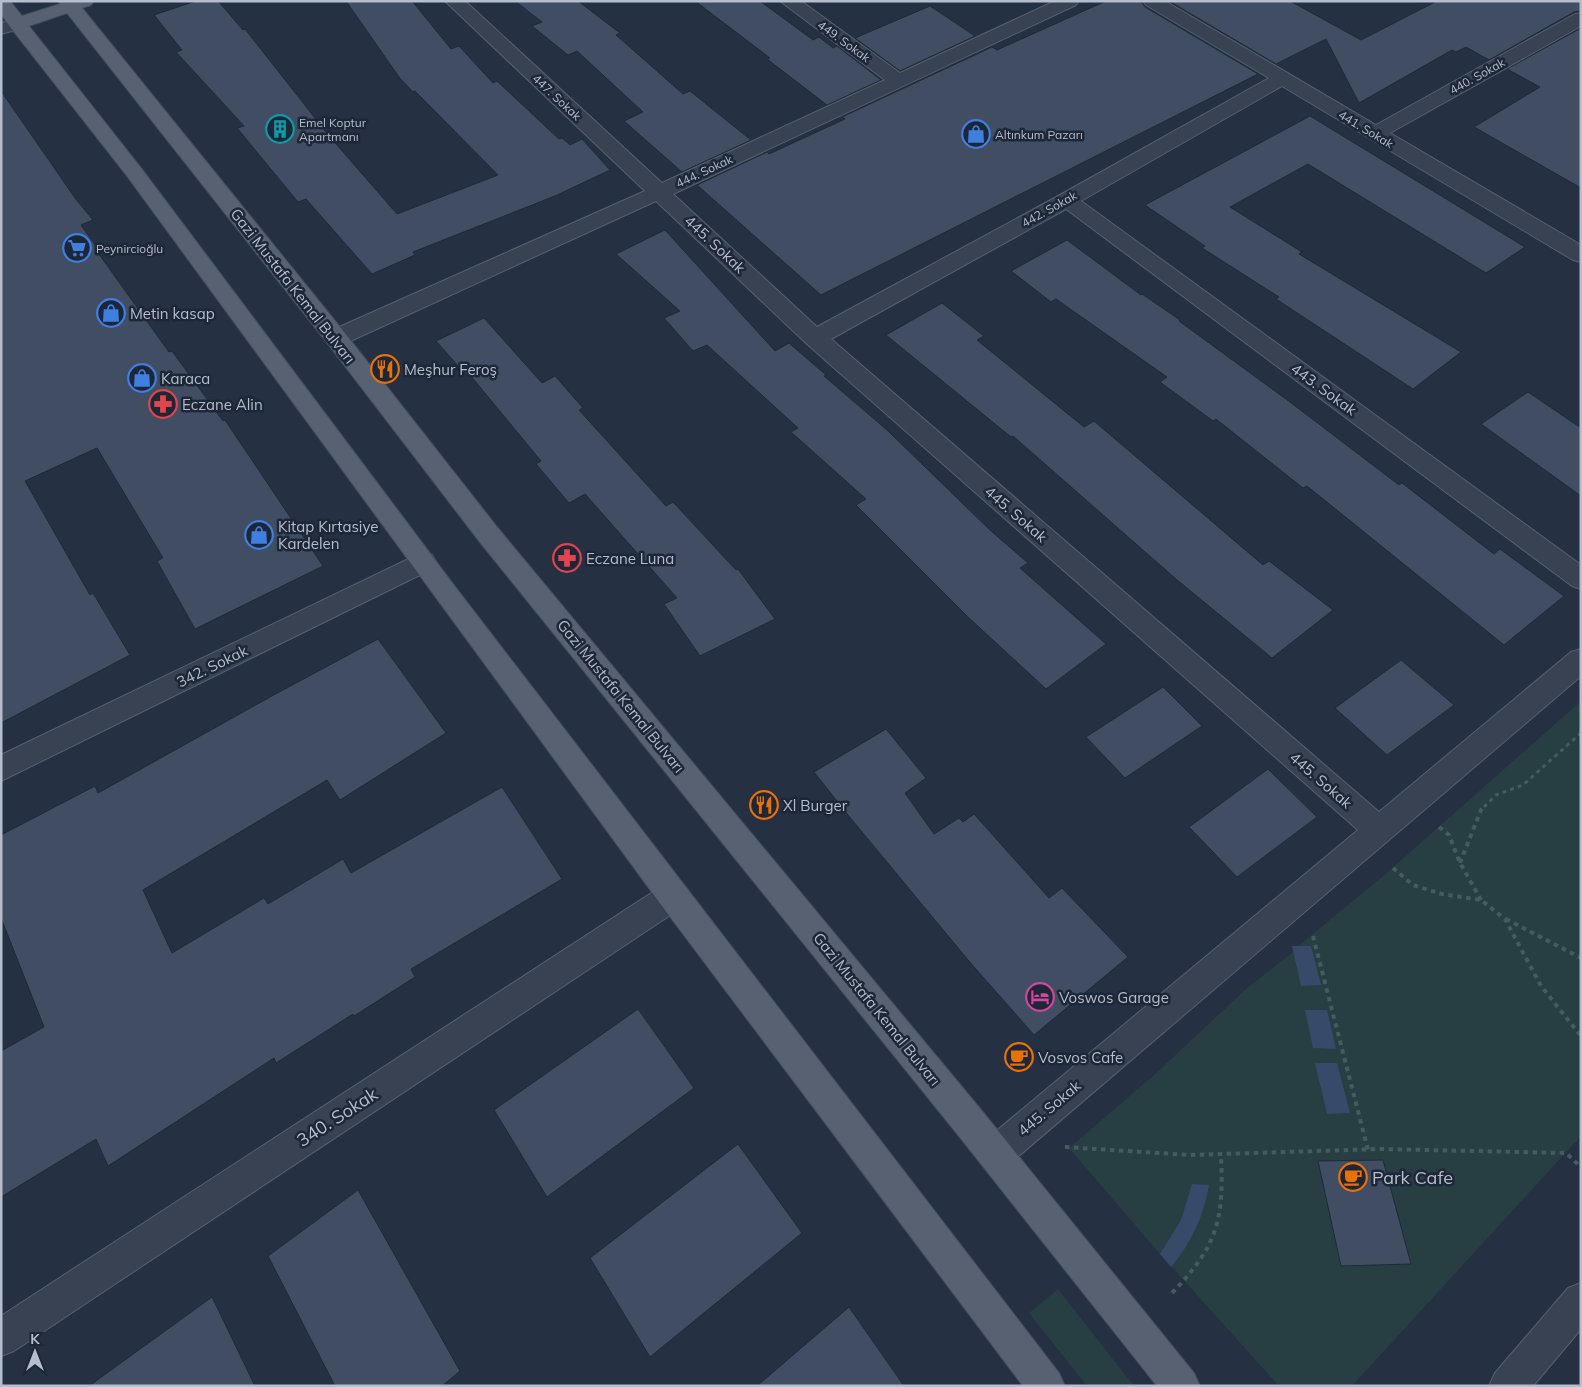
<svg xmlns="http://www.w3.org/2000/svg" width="1582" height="1387" font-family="Mulish,sans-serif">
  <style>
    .green { fill: #273e43 }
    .water { fill: #384a6a }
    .building { fill: #414d62; stroke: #202939 }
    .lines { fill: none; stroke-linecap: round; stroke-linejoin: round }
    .minor-casing { stroke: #57606f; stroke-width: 2 }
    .major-casing { stroke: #434b5b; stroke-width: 2 }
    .path-far1 { stroke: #455b60; stroke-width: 3; stroke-dasharray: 4 4; stroke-linecap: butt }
    .path { stroke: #455b60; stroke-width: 4; stroke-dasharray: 4.5 4.5; stroke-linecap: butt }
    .minor { fill: #394252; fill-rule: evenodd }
    .major { fill: #576172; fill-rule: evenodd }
    .labels { text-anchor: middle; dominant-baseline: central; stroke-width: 5; stroke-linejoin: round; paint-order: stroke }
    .far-street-label { font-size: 12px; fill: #b6bdcc; stroke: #1e2737 }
    .far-poi-label { font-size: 12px; fill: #b6bdcc; stroke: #1e2737; text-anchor: start }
    .street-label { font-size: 15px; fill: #b6bdcc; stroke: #1e2737 }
    .poi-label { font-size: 15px; fill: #b6bdcc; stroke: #1e2737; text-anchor: start }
    .near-street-label { font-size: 18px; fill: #b6bdcc; stroke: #1e2737 }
    .near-poi-label { font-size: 18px; fill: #b6bdcc; stroke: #1e2737; text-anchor: start }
  </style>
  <rect width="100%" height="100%" fill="#253042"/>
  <g class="green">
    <polygon points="1581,701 1581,1136 1352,1386 1279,1386 1160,1254 1069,1148 1154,1075 1247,988 1293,952 1292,946 1298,946 1382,877"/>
    <polygon points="1058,1289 1134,1386 1087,1386 1029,1313"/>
  </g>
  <g class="water">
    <polygon points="1292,946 1311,946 1321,985 1301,986"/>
    <polygon points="1305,1010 1327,1010 1336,1049 1313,1048"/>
    <polygon points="1315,1063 1337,1063 1350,1113 1327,1114"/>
    <path d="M1192,1184l17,1c-5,31 -18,58 -38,82l-11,-13 21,-34z"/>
  </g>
  <g class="building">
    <polygon points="196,1 218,1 243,30 245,29 330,137 397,214 498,175 415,91 413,92 399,77 346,1 412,1 451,49 459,46 493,83 497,81 559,139 562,138 570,145 582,139 610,170 555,196 413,252 415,255 372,274 306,199 298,202 237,128 244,126 176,52 182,50 154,15"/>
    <polygon points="515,1 578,1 620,33 616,35 683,94 690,91 751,140 682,172 624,121 643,112 577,51 568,55 532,26 542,22"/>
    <polygon points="695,1 760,1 813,40 819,37 833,48 837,46 881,80 827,105 767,59 770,58"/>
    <polygon points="1106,1 1141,1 1145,7 1258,74 821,295 697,185 767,152 769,154 845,119 842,117 992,47 997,50"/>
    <polygon points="1169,1 1290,1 1361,40 1437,1 1581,1 1581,11 1574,12 1489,60 1466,47 1456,52 1452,50 1359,103 1326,39 1276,64"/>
    <polygon points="930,6 975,36 900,71 855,38"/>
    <polygon points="1581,28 1581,188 1474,127 1540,87 1507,69"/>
    <polygon points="1,91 75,198 93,220 81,225 98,249 96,250 169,352 172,351 223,421 225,420 323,566 195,629 157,561 163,558 97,448 25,481 90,595 93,593 130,655 1,723"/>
    <polygon points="1310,116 1525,247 1486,273 1308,164 1230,207 1302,252 1299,254 1461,352 1413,389 1276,299 1279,297 1202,248 1205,246 1145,205"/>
    <polygon points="665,230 775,351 789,343 826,375 824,376 887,430 990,530 1028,563 1020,568 1106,644 1046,689 968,617 856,505 866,499 791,432 798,428 707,345 693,351 664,318 680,311 616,254"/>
    <polygon points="1067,240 1141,295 1142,294 1180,320 1179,321 1290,402 1399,485 1402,483 1494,554 1500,549 1564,596 1504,645 1307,486 1303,488 1216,419 1213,421 1160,382 1167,377 1056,299 1051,302 1011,271"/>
    <polygon points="942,303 984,336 977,340 1084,427 1094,421 1263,565 1269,561 1333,610 1272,658 1176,579 1013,436 1011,437 886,335"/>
    <polygon points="484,318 542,383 555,376 583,408 579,410 666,506 673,502 736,570 738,569 775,619 700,656 664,604 677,598 585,494 569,503 536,464 541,461 470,375 467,376 436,341"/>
    <polygon points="1528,392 1581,428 1581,496 1481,424"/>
    <polygon points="378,639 446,733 340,800 327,780 143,890 172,953 264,898 268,904 343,859 351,873 502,787 562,879 411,969 415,977 354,1016 353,1014 276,1063 274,1058 108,1166 96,1139 1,1197 1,1051 44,1027 1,918 1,835 95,786 98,793 270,697"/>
    <polygon points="1401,660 1454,705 1387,755 1335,708"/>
    <polygon points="1163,687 1202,726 1125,778 1086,737"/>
    <polygon points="886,729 926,778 905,793 934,834 959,818 963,822 974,814 1049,898 1062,888 1128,957 1034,1035 968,960 848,815 814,772"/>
    <polygon points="1268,769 1317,817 1237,877 1189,827"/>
    <polygon points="638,1009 694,1088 547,1197 494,1110"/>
    <polygon points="738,1144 802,1233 650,1357 590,1258"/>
    <polygon points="1383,1160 1411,1264 1341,1266 1318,1161"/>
    <polygon points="358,1190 460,1371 442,1386 335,1386 268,1256"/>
    <polygon points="212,1297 255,1386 89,1386"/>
    <polygon points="849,1307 904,1386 757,1386"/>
  </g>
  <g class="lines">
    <defs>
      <g id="minor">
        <polygon points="445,1 465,1 662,183 885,80 780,1 801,1 900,73 1055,1 1079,1 1076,5 673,194 817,327 1060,195 1269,78 1146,5 1143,1 1165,1 1376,125 1575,14 1581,13 1581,26 1390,133 1581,245 1581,262 1573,260 1282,86 1081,201 1581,565 1581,589 1572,586 1066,209 831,339 1379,812 1571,652 1581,649 1581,676 1007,1166 995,1171 983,1166 978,1154 983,1142 1358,830 807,344 656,201 344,344 336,346 328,344 325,338 328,332 645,191"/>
        <polygon points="17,19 23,20 26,24 23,28 1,34 1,23"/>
        <polygon points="423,552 432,555 436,562 432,569 1,781 1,755"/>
        <polygon points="673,882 684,886 688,896 684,906 14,1351 1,1356 1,1316 662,886"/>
        <polygon points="1581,1283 1581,1329 1533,1386 1489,1386 1495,1373 1568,1288"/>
      </g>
      <polygon id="major" points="1,1 10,1 22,16 60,4 58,1 94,1 91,5 82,8 344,332 497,527 982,1111 1194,1373 1200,1386 1157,1386 958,1135 479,541 328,344 67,13 29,26 141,168 453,584 1059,1373 1065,1386 1023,1386 662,906 127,176 11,28 1,14"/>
    </defs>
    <use href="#minor" class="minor-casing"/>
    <use href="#major" class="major-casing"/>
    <polyline class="path-far1" points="1484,807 1496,795 1523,785 1581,733"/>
    <g class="path">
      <polyline points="1439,827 1449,835 1460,863 1481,900"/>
      <polyline points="1460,863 1481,810 1485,806"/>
      <polyline points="1393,868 1413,885 1442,894 1481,900 1505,919 1541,986 1581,1036"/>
      <polyline points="1506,919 1581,958"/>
      <polyline points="1313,936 1368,1150"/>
      <polyline points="1065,1147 1190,1155 1380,1149 1566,1153 1581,1167"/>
      <path d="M1172,1293c46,-48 52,-73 49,-138"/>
    </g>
    <use href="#minor" class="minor"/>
    <use href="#major" class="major"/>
  </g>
  <defs>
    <symbol id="building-ring" viewBox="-11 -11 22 22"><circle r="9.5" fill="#1e2737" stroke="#0f9aa8" stroke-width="1.5"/><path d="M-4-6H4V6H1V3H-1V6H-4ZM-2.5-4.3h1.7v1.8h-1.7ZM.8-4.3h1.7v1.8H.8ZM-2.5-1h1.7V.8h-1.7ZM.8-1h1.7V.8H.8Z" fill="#0f9aa8"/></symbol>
    <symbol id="shop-ring" viewBox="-11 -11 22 22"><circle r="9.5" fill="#1e2737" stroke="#3f7fe0" stroke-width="1.5"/><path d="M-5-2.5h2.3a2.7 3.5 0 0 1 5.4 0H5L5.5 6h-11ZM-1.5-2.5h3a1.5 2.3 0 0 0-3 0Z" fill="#3f7fe0"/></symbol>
    <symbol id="supermarket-ring" viewBox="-11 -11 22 22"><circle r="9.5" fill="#1e2737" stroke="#3f7fe0" stroke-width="1.5"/><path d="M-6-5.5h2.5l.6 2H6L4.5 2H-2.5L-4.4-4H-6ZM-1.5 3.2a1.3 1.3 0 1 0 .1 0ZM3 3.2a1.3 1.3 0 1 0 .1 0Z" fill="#3f7fe0"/></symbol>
    <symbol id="restaurant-ring" viewBox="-11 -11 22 22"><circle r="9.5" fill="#1e2737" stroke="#e8710a" stroke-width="1.5"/><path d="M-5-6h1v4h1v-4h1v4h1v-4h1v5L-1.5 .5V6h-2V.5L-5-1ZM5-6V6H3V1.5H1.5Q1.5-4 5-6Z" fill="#e8710a"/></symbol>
    <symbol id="pharmacy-ring" viewBox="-11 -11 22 22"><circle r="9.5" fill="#1e2737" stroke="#e0444e" stroke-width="1.5"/><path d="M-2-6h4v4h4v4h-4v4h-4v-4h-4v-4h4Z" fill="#e0444e"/></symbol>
    <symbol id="hotel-ring" viewBox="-11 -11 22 22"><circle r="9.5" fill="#1e2737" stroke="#d1479c" stroke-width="1.5"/><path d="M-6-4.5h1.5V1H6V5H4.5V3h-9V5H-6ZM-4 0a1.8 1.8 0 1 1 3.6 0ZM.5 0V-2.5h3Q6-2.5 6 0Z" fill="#d1479c"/></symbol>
    <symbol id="cafe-ring" viewBox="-11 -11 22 22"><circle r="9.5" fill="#1e2737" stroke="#e8710a" stroke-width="1.5"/><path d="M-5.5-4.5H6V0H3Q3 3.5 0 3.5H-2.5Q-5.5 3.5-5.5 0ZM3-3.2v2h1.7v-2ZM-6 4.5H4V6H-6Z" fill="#e8710a"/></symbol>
  </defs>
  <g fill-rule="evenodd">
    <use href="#building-ring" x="264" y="113" width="32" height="32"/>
    <use href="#shop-ring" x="960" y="118" width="32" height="32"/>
    <use href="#supermarket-ring" x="61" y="232" width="32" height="32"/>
    <use href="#shop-ring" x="95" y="297" width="32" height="32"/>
    <use href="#restaurant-ring" x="369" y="353" width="32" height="32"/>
    <use href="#shop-ring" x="126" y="362" width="32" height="32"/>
    <use href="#pharmacy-ring" x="147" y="388" width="32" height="32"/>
    <use href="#shop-ring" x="243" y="519" width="32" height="32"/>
    <use href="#pharmacy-ring" x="551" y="542" width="32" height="32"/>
    <use href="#restaurant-ring" x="748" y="789" width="32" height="32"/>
    <use href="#hotel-ring" x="1024" y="981" width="32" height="32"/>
    <use href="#cafe-ring" x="1003" y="1041" width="32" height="32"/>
    <use href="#cafe-ring" x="1337" y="1161" width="32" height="32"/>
  </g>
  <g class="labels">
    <g class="far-street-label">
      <text transform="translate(844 41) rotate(36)">449. Sokak</text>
      <text transform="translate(1477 76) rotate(-29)">440. Sokak</text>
      <text transform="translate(557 97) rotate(43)">447. Sokak</text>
      <text transform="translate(1366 129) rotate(31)">441. Sokak</text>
      <text transform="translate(704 171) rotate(-25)">444. Sokak</text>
      <text transform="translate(1049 209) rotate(-29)">442. Sokak</text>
    </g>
    <g class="far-poi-label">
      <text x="299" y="122">Emel Koptur<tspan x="299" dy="14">Apartmanı</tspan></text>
      <text x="995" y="134">Altınkum Pazarı</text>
      <text x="96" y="248">Peynircioğlu</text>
    </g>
    <g class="street-label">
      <text transform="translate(715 244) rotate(43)">445. Sokak</text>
      <text transform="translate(293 286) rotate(52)">Gazi Mustafa Kemal Bulvarı</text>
      <text transform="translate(1324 389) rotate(36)">443. Sokak</text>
      <text transform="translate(1016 514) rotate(41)">445. Sokak</text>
      <text transform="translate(212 666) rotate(-26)">342. Sokak</text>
      <text transform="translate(621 696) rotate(51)">Gazi Mustafa Kemal Bulvarı</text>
      <text transform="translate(1321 780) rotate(41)">445. Sokak</text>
      <text transform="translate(877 1009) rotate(51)">Gazi Mustafa Kemal Bulvarı</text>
      <text transform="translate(1049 1108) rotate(-40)">445. Sokak</text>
    </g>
    <g class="poi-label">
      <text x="130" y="313">Metin kasap</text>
      <text x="404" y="369">Meşhur Feroş</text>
      <text x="161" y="378">Karaca</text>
      <text x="182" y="404">Eczane Alin</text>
      <text x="278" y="526">Kitap Kırtasiye<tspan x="278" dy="17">Kardelen</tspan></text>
      <text x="586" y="558">Eczane Luna</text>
      <text x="783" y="805">Xl Burger</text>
      <text x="1059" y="997">Voswos Garage</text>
      <text x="1038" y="1057">Vosvos Cafe</text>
    </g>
    <g class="near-street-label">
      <text transform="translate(337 1117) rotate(-33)">340. Sokak</text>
    </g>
    <g class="near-poi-label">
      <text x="1372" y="1177">Park Cafe</text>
    </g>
  </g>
  <rect width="1582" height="1387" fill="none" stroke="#b6bdcc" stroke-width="5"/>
  <g transform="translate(35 1352)" stroke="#1e2737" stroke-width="4" paint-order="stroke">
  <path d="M0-4L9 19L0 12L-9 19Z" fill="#b6bdcc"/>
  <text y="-8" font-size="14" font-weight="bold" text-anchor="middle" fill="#b6bdcc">K</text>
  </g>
</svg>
